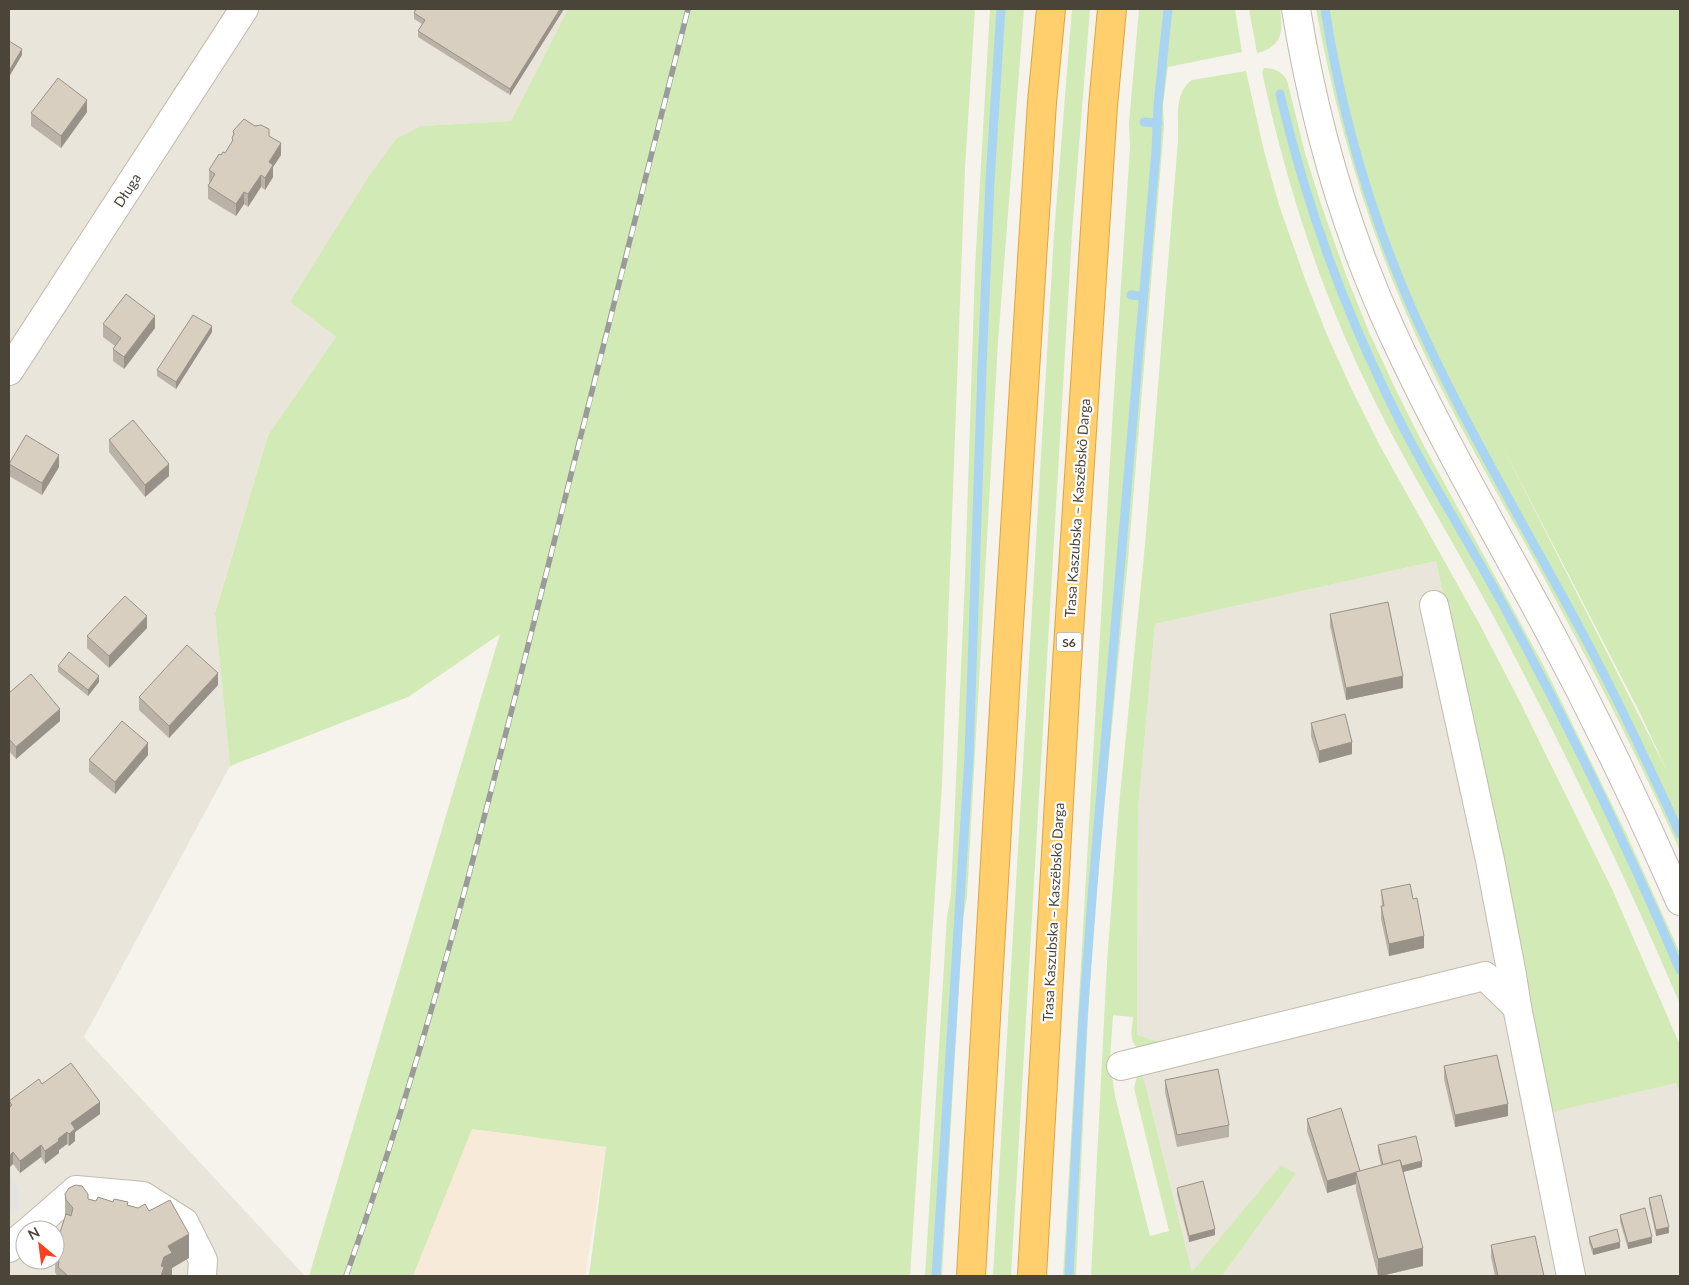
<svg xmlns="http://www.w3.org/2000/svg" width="1689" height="1285" font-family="Lato,sans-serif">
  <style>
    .residential { fill: #eae5da; fill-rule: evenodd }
    .commercial { fill: #f7ead8 }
    .green { fill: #d2eab5; fill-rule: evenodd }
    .parking { fill: #e5e3e0 }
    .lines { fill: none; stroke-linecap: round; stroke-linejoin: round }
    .stream { stroke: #a9d4f2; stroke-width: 9 }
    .minor-casing { stroke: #c2bbae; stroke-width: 30 }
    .highway-casing { stroke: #e0a43c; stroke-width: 30 }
    .minor { stroke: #fff; stroke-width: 28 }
    .highway { stroke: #ffcf6e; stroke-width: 28 }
    .rail-casing { stroke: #9a9a9a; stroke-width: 5.5 }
    .rail { stroke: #fff; stroke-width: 4; stroke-dasharray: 11; stroke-linecap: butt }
    .wall { fill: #bab2a6 }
    .shaded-wall { fill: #979187 }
    .building { fill: #d8cfc1; stroke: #979187 }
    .labels { text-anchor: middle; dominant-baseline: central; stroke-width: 4.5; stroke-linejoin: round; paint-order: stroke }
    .shield { fill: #fff; stroke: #817c74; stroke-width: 1 }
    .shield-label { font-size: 12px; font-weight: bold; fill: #4b4439 }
    .street-label { font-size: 14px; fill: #4b4439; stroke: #fff }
  </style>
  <rect width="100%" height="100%" fill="#f6f3ec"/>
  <g class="residential">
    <path d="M9,9h559l-57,112 -90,5 -131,176 46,35 -68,98 -53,177 15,154 -146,271 221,239h-296zM25,1230h30v30h-30z"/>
    <polygon points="1436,561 1548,1112 1676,1083 1680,1095 1680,1276 1222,1276 1296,1174 1192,1272 1143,1075 1215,1059 1208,1031 1160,1042 1137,1036 1138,810 1155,624"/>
  </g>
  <polygon class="commercial" points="471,1129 606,1147 585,1276 413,1276"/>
  <g class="green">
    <polygon points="568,9 975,9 965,168 942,785 910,1276 589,1276 606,1147 472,1129 413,1276 309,1276 500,634 408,697 230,766 215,613 268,435 336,337 290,302 369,176 396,139 421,126 511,121"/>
    <polygon points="990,9 1024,9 998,342 967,897 963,918 942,1276 925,1276 947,917 951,894 965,578 975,268"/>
    <polygon points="1072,9 1090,9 1072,233 1011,1276 993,1276 1054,234"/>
    <polygon points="1139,9 1235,9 1242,52 1168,67 1163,105 1164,127 1128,560 1104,809 1093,934 1088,1017 1076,1276 1063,1276 1113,409 1130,147 1129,124"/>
    <path d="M1249,9h31c3,23 3,37 -23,44z"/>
    <path d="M1316,9h364v842c-43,-97 -92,-192 -143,-286 -47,-85 -96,-169 -134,-259 -41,-96 -68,-195 -87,-297zM1496,434l144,279 28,60z"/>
    <path d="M1264,68c10,0 18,4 23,12l18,73 16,51 25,71 23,57 26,56 28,56 122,224 81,165 54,120v51c-56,-131 -118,-259 -185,-385 -43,-80 -92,-158 -131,-240 -47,-98 -79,-201 -102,-307z"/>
    <path d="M1246,71l17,76 16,58 26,74 22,56 25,55 27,54 100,179 41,79 92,187 68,156v50l-4,-12 -128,30 -112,-552 -281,63 -17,186 -1,225 23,7 48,-11 -69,18c-11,-8 -7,-20 -6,-32l-20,-2 -3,46 5,35 35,140 19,-5 -35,-143 3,-12 76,-22 2,5 -72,16 49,197 89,-107 15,9 -74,102h-131l16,-314 12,-156 26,-261 33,-404c1,-20 -5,-48 14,-61z"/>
  </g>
  <polygon class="parking" points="9,1174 19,1189 19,1210 9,1212"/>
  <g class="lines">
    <g class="stream">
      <path d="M1325,9c16,103 45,204 87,300 50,113 115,220 173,329 34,64 65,130 95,196"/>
      <path d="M1280,94c24,102 59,202 105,297 36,76 82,147 122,221 63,116 121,236 173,358"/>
      <polyline points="1144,122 1158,123"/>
      <polyline points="1131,295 1143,296"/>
      <polyline points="936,1276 969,757 982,368 990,181 1001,9"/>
      <polyline points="1069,1276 1083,1017 1093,885 1156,151 1158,105 1168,9"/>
    </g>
    <defs>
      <g id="minor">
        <path d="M1296,9c18,111 49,221 96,323 46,100 101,195 153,291 49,91 94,184 135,278"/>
        <polyline points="9,371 244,9"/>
        <polyline points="1434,605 1490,860 1512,975 1517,1007"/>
        <polyline points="1121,1066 1485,976 1517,1007 1571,1276"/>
        <polyline points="30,1230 76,1190 143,1196 184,1222 203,1260 202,1276"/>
        <polyline points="9,1248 25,1234"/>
      </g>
      <g id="highway">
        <polyline points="971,1276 1007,656 1042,102 1051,9"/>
        <polyline points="1032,1276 1066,678 1103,106 1112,9"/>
      </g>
    </defs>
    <use href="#minor" class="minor-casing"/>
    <use href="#highway" class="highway-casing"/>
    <use href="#minor" class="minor"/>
    <use href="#highway" class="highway"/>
    <defs>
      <path id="rail" d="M346,1276c79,-221 137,-450 194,-678 50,-197 99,-393 148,-589"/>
    </defs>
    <use href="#rail" class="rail-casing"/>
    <use href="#rail" class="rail"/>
  </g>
  <g class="wall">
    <polygon points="416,9 564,9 510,95 418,37 418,31 422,24 414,19 414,13"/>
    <polygon points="87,112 61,148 31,126 31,113"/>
    <polygon points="233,131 269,136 281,155 273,167 273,177 265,190 261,187 248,207 244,204 236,216 208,199 208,186 210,182 209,182 209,170 225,153 232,143 232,138 233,135"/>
    <polygon points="103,324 155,328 124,369 113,361 113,349 115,346 103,337"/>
    <polygon points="212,332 176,389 157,376 157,370"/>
    <polygon points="109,440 169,476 145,497 109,452"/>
    <polygon points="9,464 59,467 42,495 9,476"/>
    <polygon points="1330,614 1403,688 1346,700 1330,626"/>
    <polygon points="147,628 109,668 87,648 87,636"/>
    <polygon points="58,666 99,682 88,696 58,672"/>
    <polygon points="218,685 169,738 139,710 139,697"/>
    <polygon points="9,693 60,721 16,759 9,751"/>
    <polygon points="1311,723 1352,754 1319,763 1311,736"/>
    <polygon points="148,755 115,794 89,772 89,760"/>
    <polygon points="1381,890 1424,948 1389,956 1381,919 1381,906 1382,906"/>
    <polygon points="1444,1066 1508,1116 1455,1127 1444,1079"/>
    <polygon points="1165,1080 1229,1125 1229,1137 1177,1147 1165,1092"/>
    <polygon points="42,1084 100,1114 75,1132 75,1141 69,1146 67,1144 59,1150 59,1153 45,1164 41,1157 20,1173 13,1164 10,1167 9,1166 9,1101"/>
    <polygon points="1307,1119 1360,1171 1381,1165 1378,1152 1378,1145 1422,1167 1403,1172 1423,1266 1381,1276 1378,1276 1356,1190 1356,1184 1327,1193 1307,1131"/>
    <polygon points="1177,1188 1215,1235 1189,1242 1177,1194"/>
    <polygon points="65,1194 96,1201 113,1202 149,1211 189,1258 172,1268 172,1276 57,1276 55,1272 55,1248 65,1217"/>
    <polygon points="1649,1198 1669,1233 1656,1236 1649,1204"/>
    <polygon points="1620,1215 1652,1243 1628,1249 1620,1221"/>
    <polygon points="1589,1237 1620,1248 1593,1255 1589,1243"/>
    <polygon points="1491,1245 1544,1276 1495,1276 1491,1257"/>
  </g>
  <g class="shaded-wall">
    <polygon points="560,9 564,9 510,95 510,89"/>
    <polygon points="22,49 22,55 9,77 9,71"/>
    <polygon points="87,100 87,112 61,148 61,136"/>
    <polygon points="281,143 281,155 273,167 273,177 265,190 265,178 269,162"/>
    <polygon points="261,175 261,187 248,207 248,194"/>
    <polygon points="244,192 244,204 236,216 236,204"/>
    <polygon points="155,316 155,328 124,369 124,357"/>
    <polygon points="212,326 212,332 176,389 176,382"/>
    <polygon points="59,455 59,467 42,495 42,483"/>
    <polygon points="169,464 169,476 145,497 145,485"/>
    <polygon points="147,616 147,628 109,668 109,656"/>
    <polygon points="218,673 218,685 169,738 169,726"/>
    <polygon points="99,676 99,682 88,696 88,690"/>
    <polygon points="1403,676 1403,688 1346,700 1346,688"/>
    <polygon points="60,709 60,721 16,759 16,747"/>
    <polygon points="1352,742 1352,754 1319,763 1319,751"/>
    <polygon points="148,743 148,755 115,794 115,782"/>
    <polygon points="1424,936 1424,948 1389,956 1389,944"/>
    <polygon points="100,1102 100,1114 75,1132 75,1141 69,1146 69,1134 71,1123"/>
    <polygon points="1508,1104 1508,1116 1455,1127 1455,1115"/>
    <polygon points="67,1132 67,1144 59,1150 59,1153 45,1164 45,1151 58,1139"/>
    <polygon points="41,1145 41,1157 20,1173 20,1161"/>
    <polygon points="13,1152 13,1164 10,1167 10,1155"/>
    <polygon points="1422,1161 1422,1167 1384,1177 1384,1170"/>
    <polygon points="1356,1172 1356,1184 1327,1193 1327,1181"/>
    <polygon points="1669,1227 1669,1233 1656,1236 1656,1230"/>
    <polygon points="1215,1229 1215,1235 1189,1242 1189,1236"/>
    <polygon points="189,1234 189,1258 172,1268 172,1276 161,1276 161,1266 168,1246"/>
    <polygon points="1652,1237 1652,1243 1628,1249 1628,1243"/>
    <polygon points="1620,1242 1620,1248 1593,1255 1593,1249"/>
    <polygon points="1423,1248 1423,1266 1381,1276 1378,1276 1378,1259"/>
  </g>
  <g class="building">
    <polygon points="416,9 560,9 510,89 418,31 425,20 414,13"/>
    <polygon points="9,41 22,49 9,71"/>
    <polygon points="58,78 87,100 61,136 31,113"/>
    <polygon points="244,119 255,126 261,125 269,129 269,136 281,143 269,162 273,165 265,178 261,175 248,194 244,192 236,204 208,186 215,174 209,170 219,154 221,155 223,152 225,153 233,140 232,138 234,134 233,131"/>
    <polygon points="126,294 155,316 124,357 113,349 121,338 103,324"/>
    <polygon points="193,315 212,326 176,382 157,370"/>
    <polygon points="133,420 169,464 145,485 109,440"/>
    <polygon points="26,435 59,455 42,483 9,464"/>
    <polygon points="125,596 147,616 109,656 87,636"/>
    <polygon points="1388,602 1403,676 1346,688 1330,614"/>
    <polygon points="187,645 218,673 169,726 139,697"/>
    <polygon points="69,652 99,676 88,690 58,666"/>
    <polygon points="31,674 60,709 16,747 9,739 9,693"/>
    <polygon points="1345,714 1352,742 1319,751 1311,723"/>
    <polygon points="122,721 148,743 115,782 89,760"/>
    <polygon points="1410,884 1413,899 1417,898 1424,936 1389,944 1381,906 1384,906 1381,890"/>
    <polygon points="1497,1055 1508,1104 1455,1115 1444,1066"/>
    <polygon points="71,1063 100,1102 71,1123 75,1129 69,1134 67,1132 58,1139 59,1141 45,1151 41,1145 20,1161 13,1152 10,1155 9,1154 9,1108 12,1105 9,1101 39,1079 42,1084"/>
    <polygon points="1218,1069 1229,1125 1177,1135 1165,1080"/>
    <polygon points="1341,1108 1360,1171 1327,1181 1307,1119"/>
    <polygon points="1416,1136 1422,1161 1402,1166 1400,1160 1383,1165 1378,1145"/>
    <polygon points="1400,1160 1423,1248 1378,1259 1356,1172"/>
    <polygon points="1203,1181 1215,1229 1189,1236 1177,1188"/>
    <polygon points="76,1185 82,1186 88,1194 88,1199 96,1201 98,1197 113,1202 114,1199 128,1202 127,1205 138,1208 145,1204 149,1211 170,1200 189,1234 168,1246 172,1253 164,1257 161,1266 164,1267 161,1276 68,1276 58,1267 59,1262 55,1248 66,1214 71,1216 73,1208 66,1200 65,1194 69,1188"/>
    <polygon points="1661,1195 1669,1227 1656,1230 1649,1198"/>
    <polygon points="1645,1208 1652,1237 1628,1243 1620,1215"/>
    <polygon points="1617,1229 1620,1242 1593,1249 1589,1237"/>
    <polygon points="1535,1236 1544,1276 1498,1276 1491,1245"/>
  </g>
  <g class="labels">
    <rect class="shield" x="1056.5" y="632.5" width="25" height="19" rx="4"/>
    <g class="shield-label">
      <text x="1069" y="642">S6</text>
    </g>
    <g class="street-label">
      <text transform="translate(127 190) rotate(-57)">Długa</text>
      <text transform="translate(1077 508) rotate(-86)">Trasa Kaszubska – Kaszëbskô Darga</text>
      <text transform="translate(1053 912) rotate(-87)">Trasa Kaszubska – Kaszëbskô Darga</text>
    </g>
  </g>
  <rect width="1689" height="1285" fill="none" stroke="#4b4439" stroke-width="20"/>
  <g transform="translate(40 1245) rotate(331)"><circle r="24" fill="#ffffff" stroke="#b7b4b0"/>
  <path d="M0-4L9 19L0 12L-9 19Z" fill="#fc3f1d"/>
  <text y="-8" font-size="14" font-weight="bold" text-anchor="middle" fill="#4b4439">N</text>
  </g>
</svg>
